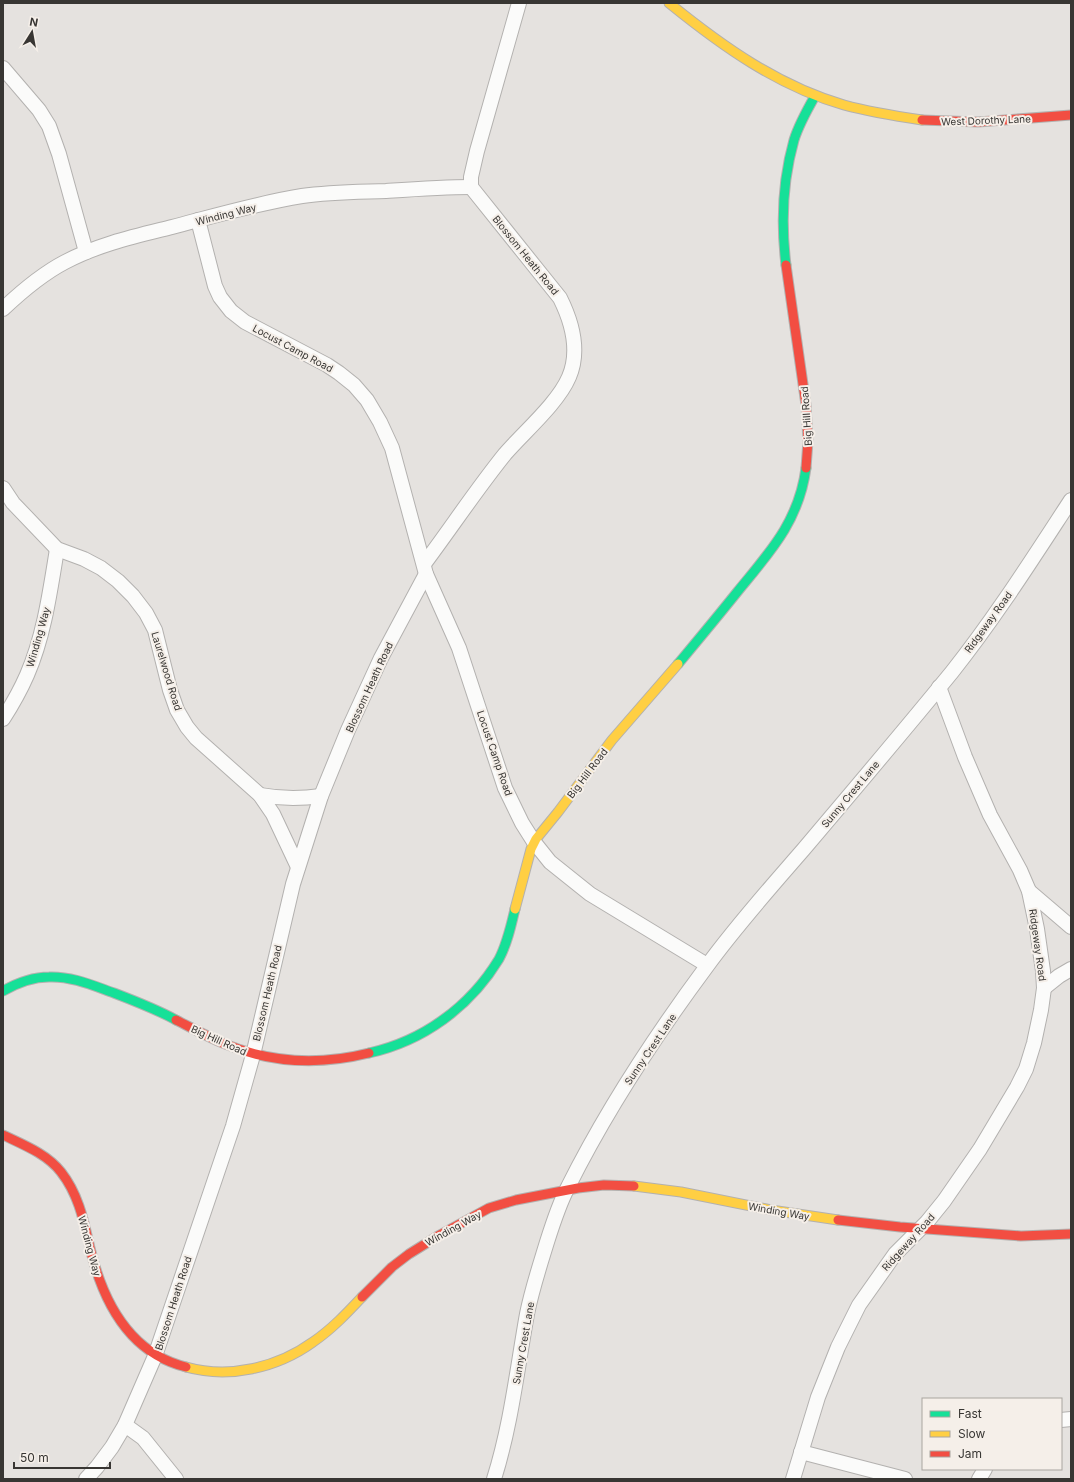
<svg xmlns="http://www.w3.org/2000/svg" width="1074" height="1482" font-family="Inter,sans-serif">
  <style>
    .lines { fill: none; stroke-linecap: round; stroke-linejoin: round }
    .street-casing { stroke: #b3b1af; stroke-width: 16 }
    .fast-casing { stroke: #b3b1af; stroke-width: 11 }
    .slow-casing { stroke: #b3b1af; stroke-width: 11 }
    .jam-casing { stroke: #b3b1af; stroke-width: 11 }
    .street { stroke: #fbfbfa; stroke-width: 14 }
    .fast { stroke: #16e098; stroke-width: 9 }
    .slow { stroke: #ffcf43; stroke-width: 9 }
    .jam { stroke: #f24e42; stroke-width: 9 }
    .labels { text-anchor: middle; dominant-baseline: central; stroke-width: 4; stroke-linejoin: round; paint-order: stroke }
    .street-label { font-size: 10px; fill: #383633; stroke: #f5efe9 }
  </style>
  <rect width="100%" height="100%" fill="#e5e2df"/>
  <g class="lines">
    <defs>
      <g id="street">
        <polyline points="3,68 39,110 49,126 59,154 86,252"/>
        <polyline points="198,220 215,286 220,297 231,311 245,322 327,365 339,373 354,385 367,400 380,422 392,448 426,574 459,648 505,788 522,823 534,842 550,862 590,894 707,965"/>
        <path d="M3,309c19,-18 39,-35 62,-47 34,-18 71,-26 107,-35 42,-11 86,-24 130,-31 28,-4 56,-4 84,-5 29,-2 57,-4 85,-4"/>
        <polyline points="3,488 13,503 57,549 84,559 101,568 118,581 133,596 146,613 155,630 170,690 177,710 187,727 196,738 260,795 273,814 298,867"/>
        <path d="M424,564c27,-36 52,-74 81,-110 19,-22 53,-51 64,-77 11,-26 3,-55 -9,-79l-89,-111v-10l6,-26 42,-148"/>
        <path d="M3,719c9,-14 17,-28 24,-44 17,-39 23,-83 30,-126"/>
        <path d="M260,795c22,4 39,4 61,1"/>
        <polyline points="1029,891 1071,927"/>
        <polyline points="1044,988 1059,976 1071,969"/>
        <polyline points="1061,1420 1071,1419"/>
        <polyline points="125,1425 143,1438 176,1479"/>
        <polyline points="801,1452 905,1479"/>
        <polyline points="86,1479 97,1467 112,1447 125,1425 155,1356 233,1126 253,1055 293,884 321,796 348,730 381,658 426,574"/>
        <path d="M494,1479c17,-54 23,-109 33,-165 5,-25 13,-49 20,-72 6,-19 12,-38 21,-55 39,-78 87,-151 139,-221 29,-40 63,-78 96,-116 50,-59 100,-118 149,-178 43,-54 81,-114 119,-172"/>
        <polyline points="793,1479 818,1397 838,1347 859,1305 895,1254 927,1222 944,1201 980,1149 1017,1087 1026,1069 1034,1043 1041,1010 1044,988 1043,971 1037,929 1029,891 1020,870 990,815 965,757 939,687"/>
        <polyline points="979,1479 985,1469"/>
      </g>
      <g id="fast">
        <path d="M786,265c-5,-41 -3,-86 8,-125 5,-16 13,-30 21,-44"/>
        <path d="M678,664c20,-24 40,-48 60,-73 32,-39 61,-70 68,-123"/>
        <path d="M3,991c14,-8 30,-14 46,-14 23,-1 45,9 65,16 21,8 42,16 62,27"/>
        <path d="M369,1053c54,-12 101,-46 130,-94 8,-15 12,-33 16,-50"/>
      </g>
      <g id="slow">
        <path d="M669,3c53,43 109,83 175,102 26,7 51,11 78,15"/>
        <polyline points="515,909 531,849 536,839 558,812 612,740 678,664"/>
        <polyline points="634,1186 681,1192 771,1210 838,1220"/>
        <path d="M186,1367c43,12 91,1 127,-25 19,-13 34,-29 49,-45"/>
      </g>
      <g id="jam">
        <polyline points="922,120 978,122 1071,115"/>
        <polyline points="786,265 806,405 808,441 806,468"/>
        <path d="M176,1020c16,8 32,17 49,24 46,19 96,21 144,9"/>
        <path d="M3,1135c21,10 44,19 58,37 18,23 23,50 29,76 13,54 39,105 96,119"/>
        <polyline points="838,1220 900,1227 1021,1236 1071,1234"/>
        <polyline points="362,1297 392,1267 409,1254 438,1236 489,1208 516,1200 578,1188 604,1185 634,1186"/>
      </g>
    </defs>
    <use href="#street" class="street-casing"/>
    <use href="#fast" class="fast-casing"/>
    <use href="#slow" class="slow-casing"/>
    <use href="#jam" class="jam-casing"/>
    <use href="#street" class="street"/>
    <use href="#fast" class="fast"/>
    <use href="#slow" class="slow"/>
    <use href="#jam" class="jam"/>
  </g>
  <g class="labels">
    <g class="street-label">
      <text transform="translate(986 120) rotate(-2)">West Dorothy Lane</text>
      <text transform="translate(226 214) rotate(-14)">Winding Way</text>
      <text transform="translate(526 255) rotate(51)">Blossom Heath Road</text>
      <text transform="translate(293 348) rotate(28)">Locust Camp Road</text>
      <text transform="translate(806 416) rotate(-94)">Big Hill Road</text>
      <text transform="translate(988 622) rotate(-54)">Ridgeway Road</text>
      <text transform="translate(38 637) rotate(-74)">Winding Way</text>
      <text transform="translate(167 671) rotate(73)">Laurelwood Road</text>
      <text transform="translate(369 687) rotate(-65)">Blossom Heath Road</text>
      <text transform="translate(495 753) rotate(71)">Locust Camp Road</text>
      <text transform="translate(587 773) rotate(-53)">Big Hill Road</text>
      <text transform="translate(850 794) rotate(-50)">Sunny Crest Lane</text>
      <text transform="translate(1038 945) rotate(82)">Ridgeway Road</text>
      <text transform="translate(267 993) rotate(-77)">Blossom Heath Road</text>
      <text transform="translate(219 1040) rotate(24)">Big Hill Road</text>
      <text transform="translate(650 1049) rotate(-56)">Sunny Crest Lane</text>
      <text transform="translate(779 1211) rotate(10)">Winding Way</text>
      <text transform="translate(453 1228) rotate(-29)">Winding Way</text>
      <text transform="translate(908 1242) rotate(-48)">Ridgeway Road</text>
      <text transform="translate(90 1246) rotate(75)">Winding Way</text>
      <text transform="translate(173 1303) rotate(-72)">Blossom Heath Road</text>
      <text transform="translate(523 1343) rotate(-80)">Sunny Crest Lane</text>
    </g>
  </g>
  <rect width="1074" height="1482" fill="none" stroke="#383633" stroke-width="8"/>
  <rect x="922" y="1398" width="140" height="72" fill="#f5efe9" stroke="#a9a5a0"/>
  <rect x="930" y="1411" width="20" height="6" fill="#16e098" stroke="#a9a5a0"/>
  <text x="958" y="1418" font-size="12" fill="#383633">Fast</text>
  <rect x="930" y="1431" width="20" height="6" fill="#ffcf43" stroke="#a9a5a0"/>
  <text x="958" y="1438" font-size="12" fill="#383633">Slow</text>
  <rect x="930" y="1451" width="20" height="6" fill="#f24e42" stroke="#a9a5a0"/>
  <text x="958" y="1458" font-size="12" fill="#383633">Jam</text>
  <g transform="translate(32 32) rotate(11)" stroke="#f5efe9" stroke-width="3" paint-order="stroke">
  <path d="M0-3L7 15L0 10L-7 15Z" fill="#383633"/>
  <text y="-6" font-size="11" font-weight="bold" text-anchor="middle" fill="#383633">N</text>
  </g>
  <path d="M14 1462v6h96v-6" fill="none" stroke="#383633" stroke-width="2"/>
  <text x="20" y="1462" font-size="12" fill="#383633" stroke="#f5efe9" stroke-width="3" paint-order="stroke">50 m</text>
</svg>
